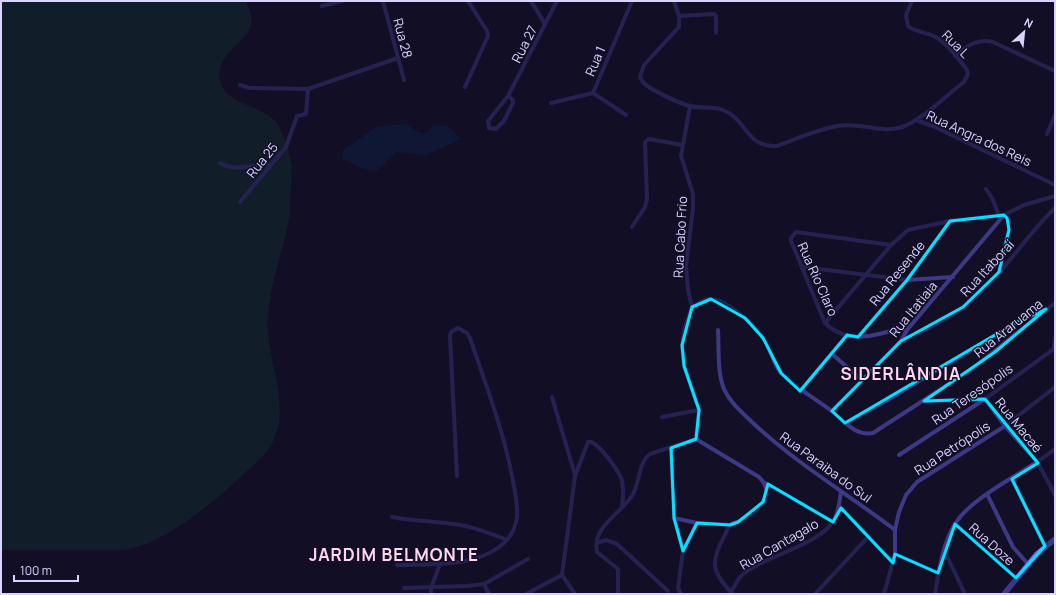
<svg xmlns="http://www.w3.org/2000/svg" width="1056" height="595" font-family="Manrope,sans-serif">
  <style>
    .green { fill: #12302f }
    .water { fill: #0c2248 }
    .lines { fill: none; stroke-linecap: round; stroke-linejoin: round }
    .minor { stroke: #3d3a85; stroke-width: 4 }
    .secondary { stroke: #6f6bff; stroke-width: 5.5 }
    .marked { fill: none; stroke: #00e5ff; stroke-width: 3; stroke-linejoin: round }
    .labels { text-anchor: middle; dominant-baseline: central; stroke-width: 3; stroke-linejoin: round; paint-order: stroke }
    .street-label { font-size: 13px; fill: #d9d4ff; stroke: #130f26 }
    .district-label { font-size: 17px; font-weight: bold; letter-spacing: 1px; fill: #ffd6f0; stroke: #130f26 }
  </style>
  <rect width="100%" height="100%" fill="#130f26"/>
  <path class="green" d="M1,1h244c25,40 -31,42 -25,79 3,23 38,25 53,39 8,7 17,33 18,44 2,7 0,16 0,24 -1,11 0,23 -2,34 -7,31 -18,62 -21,93 -3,36 15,70 11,106 -1,10 -4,19 -10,28 -4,8 -13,14 -19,20 -30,29 -85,77 -127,82h-122z"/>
  <polygon class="water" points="405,124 420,133 426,133 434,125 448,126 461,139 426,155 396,152 376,171 361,168 342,158 343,150 378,126"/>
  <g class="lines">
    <g class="minor">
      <polyline points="383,1 404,80"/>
      <polyline points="531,1 545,24"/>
      <path d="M674,1l5,15v11l-35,38 -4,12c1,2 2,4 3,5 5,7 38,22 47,24 11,3 23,0 33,4 24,9 23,38 54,36 19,-7 41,-17 61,-20 21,-4 45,8 64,1 23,-9 43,-31 62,-45l4,-8 -1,-4c-9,-12 -20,-27 -33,-34 -9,-4 -19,-4 -26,-10l-2,-11 6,-14"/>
      <polyline points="322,6 342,1"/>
      <polyline points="679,16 714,14 716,16 716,33"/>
      <path d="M955,56c12,-10 22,-18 38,-14l62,29"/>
      <polyline points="240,85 249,88 308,89 398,58"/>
      <polyline points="465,87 488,36 487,31 468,1"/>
      <polyline points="593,93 632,1"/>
      <polyline points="593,93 626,115"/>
      <polyline points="508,96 513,100 513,103 504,121 496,129 489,128 488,121 508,96 557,1"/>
      <polyline points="551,103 593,93"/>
      <polyline points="690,106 681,156 693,194 693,208 686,266 688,290 692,307 684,330 682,345 684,366 699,410 696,439"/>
      <polyline points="916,120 935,127 1055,185"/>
      <polyline points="1047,134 1055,115"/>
      <path d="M220,163c13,8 32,3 46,1l4,3"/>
      <polyline points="986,189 992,198 999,215"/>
      <polyline points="240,202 286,147 297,116 306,114 308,89"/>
      <polyline points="632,227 645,207 647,199 645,142 649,139 682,145"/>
      <path d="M891,245l-95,-13 -5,6v3l34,82c15,15 34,16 54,11 10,-2 18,-6 28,-4"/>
      <polyline points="803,267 907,280 953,277"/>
      <path d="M692,307c6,-3 12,-9 19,-8 17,1 44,27 53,40 7,11 9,26 18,35 16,16 35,25 52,39 12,10 22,23 39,20l99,-64 83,-66"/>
      <polyline points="825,323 891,245 908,230 950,221 1004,215 1024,205 1055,196"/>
      <path d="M718,330c1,17 -1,46 7,61 6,13 18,22 28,32 44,41 95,71 142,107"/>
      <polyline points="858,337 907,280 950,221"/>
      <path d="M902,340c21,-8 43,-19 62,-33 35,-27 59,-68 91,-99"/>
      <polyline points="1054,349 1055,338"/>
      <polyline points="832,354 862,380"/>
      <polyline points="800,391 847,335"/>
      <polyline points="552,397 575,475"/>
      <polyline points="985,399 1005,426 1038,463 1055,495"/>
      <polyline points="924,401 985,399"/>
      <polyline points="832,411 901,341 907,330 1004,215 1009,220 1009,230 999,272"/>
      <polyline points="662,417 699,410"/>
      <polyline points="845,423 886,401 1017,322 1046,309"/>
      <polyline points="671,448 674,518 683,551"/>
      <polyline points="899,455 985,399 1055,348"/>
      <polyline points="1012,479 1045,546"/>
      <polyline points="765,483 833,522"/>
      <polyline points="987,494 1013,547 1028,564"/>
      <polyline points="839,506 893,563"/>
      <path d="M392,517c20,4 41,4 61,7 19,2 36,9 54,16"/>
      <polyline points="674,518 697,523 730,525"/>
      <polyline points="955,524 1016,578"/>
      <polyline points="597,543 606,540 617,544 668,591"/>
      <polyline points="944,550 965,594"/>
      <polyline points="895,554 938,573"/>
      <path d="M397,565c34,-1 84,3 110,-25 5,-6 9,-15 10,-23 1,-12 -2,-24 -4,-36 -9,-49 -27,-96 -43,-143l-3,-5 -9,-5 -7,4 -1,4 7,140"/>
      <path d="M562,575l13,-99 13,-34h3c9,3 29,30 31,39 2,9 1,18 0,26"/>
      <polyline points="562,575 575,594"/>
      <polyline points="484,584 489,594"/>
      <polyline points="404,588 467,586 484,584 528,559"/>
      <path d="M731,592c3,-5 6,-11 10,-16 21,-20 82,-31 94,-58 4,-9 5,-18 6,-27"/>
      <polyline points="431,594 431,588 440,564"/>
      <polyline points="526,594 562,575"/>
      <path d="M618,594v-25l-21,-17c-6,-24 24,-39 35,-56 8,-13 6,-33 18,-42l46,-15 63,38c19,19 -2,34 -19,44 -3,2 -9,2 -11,5 -2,3 -3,8 -5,11 -15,26 -11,37 9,57"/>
      <polyline points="681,594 678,588 683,551 697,523"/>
      <polyline points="815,594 868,537"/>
      <polyline points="884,594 895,554 895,530 899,512 906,495 917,482 1005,426 1055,387"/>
      <path d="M935,594c4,-23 7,-50 20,-70 18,-29 72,-52 100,-75"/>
    </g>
    <polyline class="secondary" points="1004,594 1037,554 1055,539"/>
  </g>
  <path d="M0 0H1056V595H0ZM1004,215l3,3 2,12 -10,42 -36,35 -62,34 -69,70 13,12 172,-101 29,-13 -51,43 -71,49 61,-2 53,64 -26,16 33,67 -29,32 -61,-54 -17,49 -43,-19 -2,9 -52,-55 -8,14 -65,-38 -5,18 -25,20 -8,3 -33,-2 -14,28 -9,-33 -3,-70 25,-9 3,-29 -15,-44 -2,-21 10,-38 19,-8 34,19 18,20 18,35 19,18 47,-56 11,2 49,-57 43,-59z" fill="#130f26" fill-opacity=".55" fill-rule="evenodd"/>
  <path class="marked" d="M1004,215l3,3 2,12 -10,42 -36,35 -62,34 -69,70 13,12 172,-101 29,-13 -51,43 -71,49 61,-2 53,64 -26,16 33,67 -29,32 -61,-54 -17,49 -43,-19 -2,9 -52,-55 -8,14 -65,-38 -5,18 -25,20 -8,3 -33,-2 -14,28 -9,-33 -3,-70 25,-9 3,-29 -15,-44 -2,-21 10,-38 19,-8 34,19 18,20 18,35 19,18 47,-56 11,2 49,-57 43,-59z"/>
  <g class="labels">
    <g class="street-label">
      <text transform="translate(403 38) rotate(75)">Rua 28</text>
      <text transform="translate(524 44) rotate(-63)">Rua 27</text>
      <text transform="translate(956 44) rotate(45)">Rua L</text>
      <text transform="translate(595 61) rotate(-67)">Rua 1</text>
      <text transform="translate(979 138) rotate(25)">Rua Angra dos Reis</text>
      <text transform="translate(262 160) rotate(-51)">Rua 25</text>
      <text transform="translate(680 237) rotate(-87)">Rua Cabo Frio</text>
      <text transform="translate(987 268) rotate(-47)">Rua Itaboraí</text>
      <text transform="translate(897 273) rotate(-51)">Rua Resende</text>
      <text transform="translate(818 279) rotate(66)">Rua Rio Claro</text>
      <text transform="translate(913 309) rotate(-51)">Rua Itatiaia</text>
      <text transform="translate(1008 328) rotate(-39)">Rua Araruama</text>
      <text transform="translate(972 394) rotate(-35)">Rua Teresópolis</text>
      <text transform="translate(1019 425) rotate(51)">Rua Macaé</text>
      <text transform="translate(952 448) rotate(-33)">Rua Petrópolis</text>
      <text transform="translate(826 467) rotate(36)">Rua Paraiba do Sul</text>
      <text transform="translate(779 544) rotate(-30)">Rua Cantagalo</text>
      <text transform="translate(992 544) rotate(42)">Rua Doze</text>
    </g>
    <g class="district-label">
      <text x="901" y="373">SIDERLÂNDIA</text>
      <text x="394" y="554">JARDIM BELMONTE</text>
    </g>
  </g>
  <rect width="1056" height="595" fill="none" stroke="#d9d4ff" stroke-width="4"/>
  <g transform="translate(1024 32) rotate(27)" stroke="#130f26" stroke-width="3" paint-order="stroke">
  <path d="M0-3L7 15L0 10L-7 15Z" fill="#d9d4ff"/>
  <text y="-6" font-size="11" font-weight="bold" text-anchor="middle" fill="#d9d4ff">N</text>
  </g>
  <path d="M14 575v6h64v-6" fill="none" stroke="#d9d4ff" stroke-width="2"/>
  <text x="20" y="575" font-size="12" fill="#d9d4ff" stroke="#130f26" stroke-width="3" paint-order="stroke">100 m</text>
</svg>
